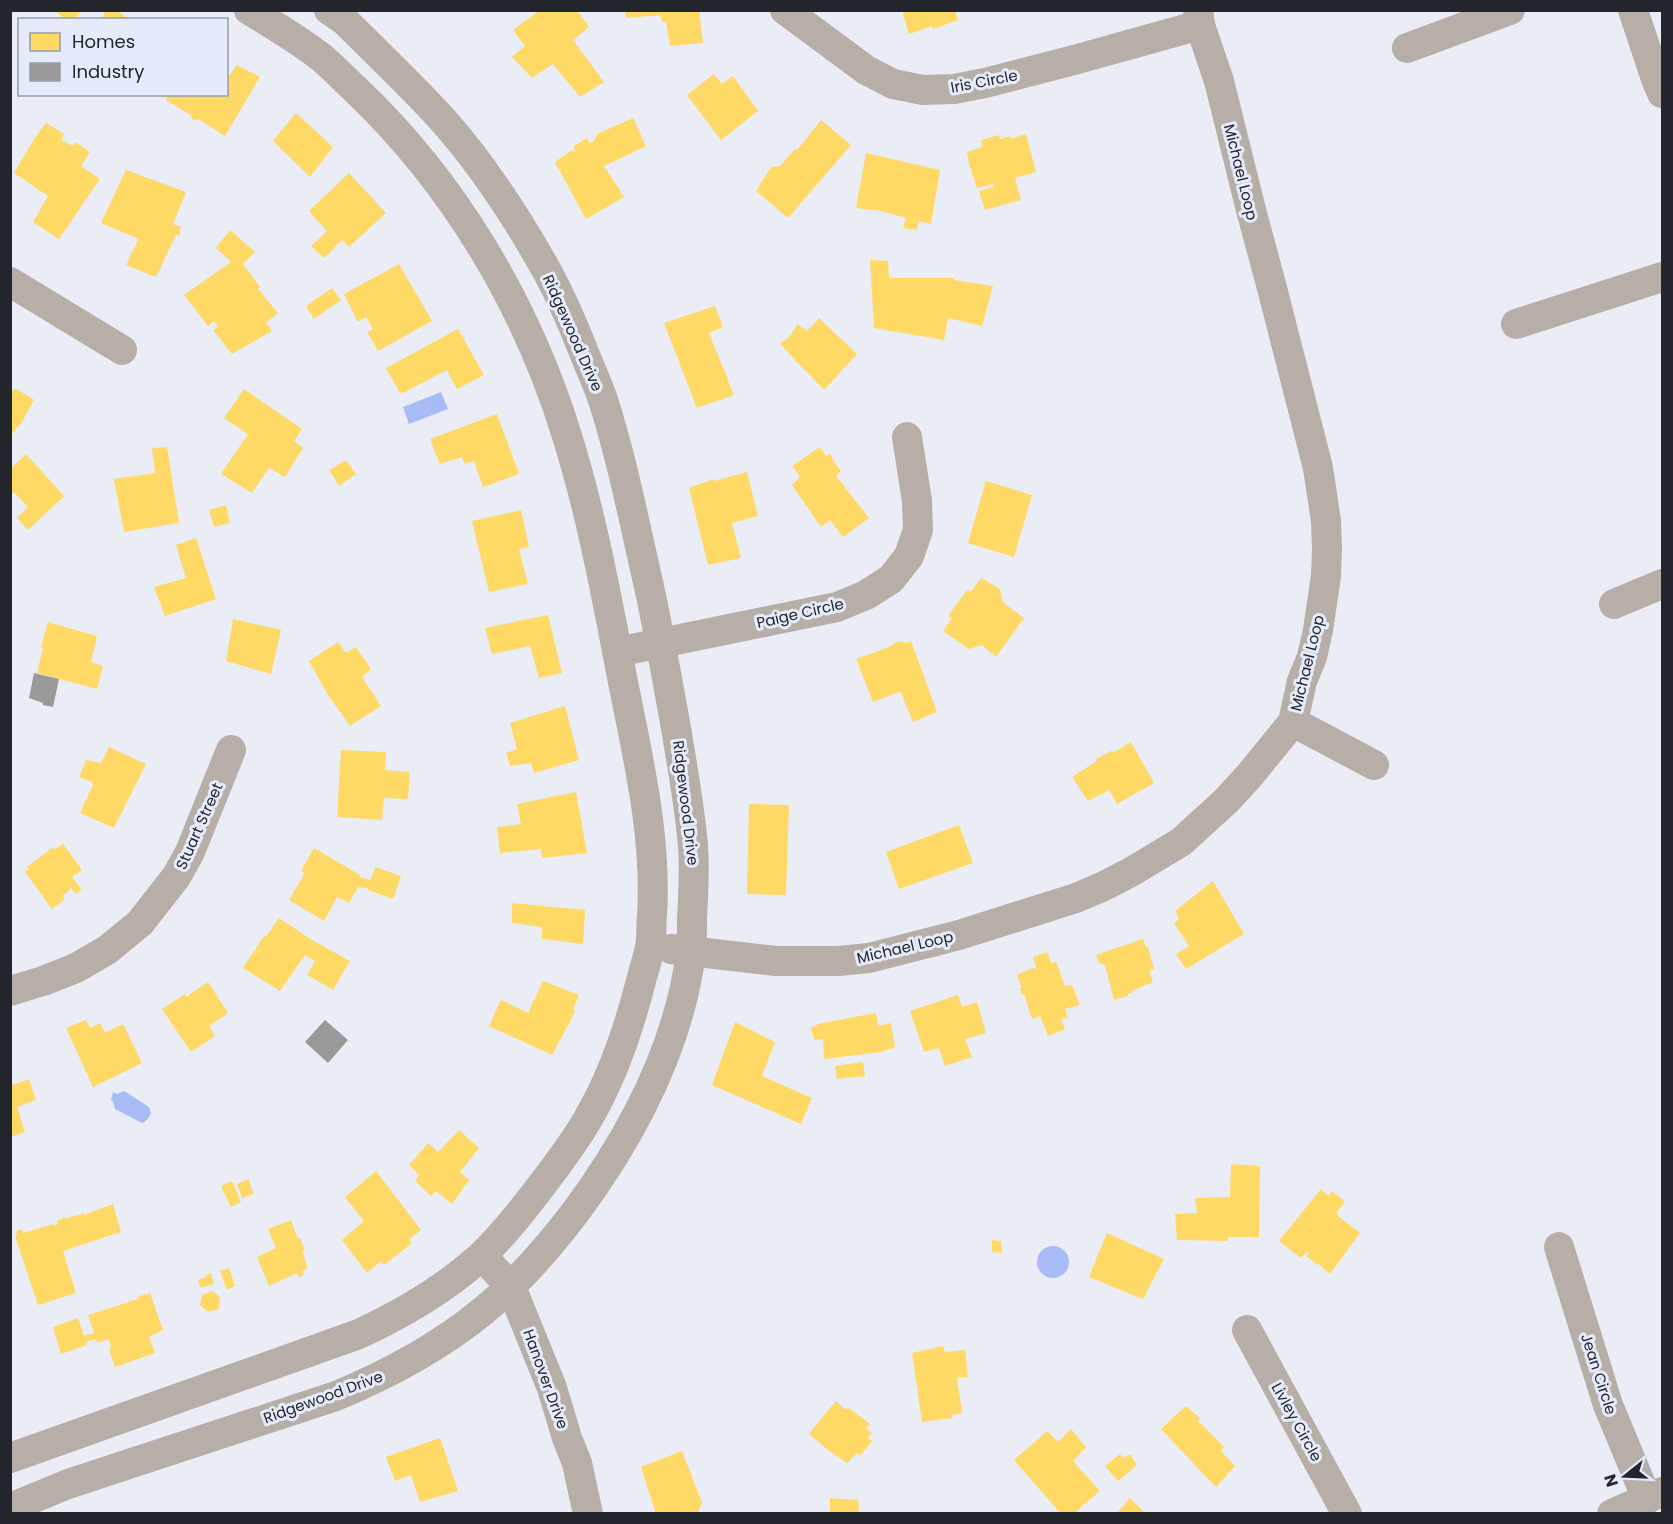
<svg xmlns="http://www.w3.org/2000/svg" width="1673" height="1524" font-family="Poppins,sans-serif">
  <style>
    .water { fill: #a7bbf7 }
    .homes { fill: #ffd966 }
    .industry { fill: #999 }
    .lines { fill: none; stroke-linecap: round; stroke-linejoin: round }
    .minor { stroke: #b8aea8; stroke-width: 30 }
    .labels { text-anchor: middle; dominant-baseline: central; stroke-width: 6; stroke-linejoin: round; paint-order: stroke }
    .street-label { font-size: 15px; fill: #22252b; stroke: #e5ebfb }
  </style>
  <rect width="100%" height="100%" fill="#eaedf6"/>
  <g class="water">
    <polygon points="441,392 448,409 409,424 403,407"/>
    <path d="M124,1091l25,16 2,6c-2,4 -4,8 -9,10l-27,-14 -2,-8 -2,-1 2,-8 4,2z"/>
    <circle cx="1053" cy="1262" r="16"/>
  </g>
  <g class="homes">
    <polygon points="54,10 81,10 75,20 66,20"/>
    <polygon points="106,10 116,10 130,20 101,20"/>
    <polygon points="540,10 577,10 589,27 573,40 604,82 580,97 553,64 532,78 512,57 525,46 513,30"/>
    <polygon points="625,10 699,10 703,43 670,46 666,22 662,22 660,15 626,18"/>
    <polygon points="902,10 955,10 958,20 933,29 932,26 909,34"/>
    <polygon points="237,65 260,77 225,136 198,119 196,121 191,118 192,116 166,100 169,94 226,94 226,80"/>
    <polygon points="714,74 722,84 733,76 758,111 721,140 687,95"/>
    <polygon points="296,113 333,147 310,177 273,141"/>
    <polygon points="633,118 646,146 604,166 624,197 586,219 555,162 572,150 574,152 575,151 573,147 587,138 590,143 593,142 597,134"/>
    <polygon points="821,120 851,145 788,218 756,191 771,167 780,166 795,149 798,149"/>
    <polygon points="46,123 64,134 61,140 73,146 75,142 90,152 81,166 100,179 59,239 33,222 48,196 14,173 34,139"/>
    <polygon points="1026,134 1036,172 1015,178 1021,200 985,210 979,191 994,187 993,184 977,188 969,164 967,152 982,147 981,140 999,135 1000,139 1010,136 1011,139"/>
    <polygon points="866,153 940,170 931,224 919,221 917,230 903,228 906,218 881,211 856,208"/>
    <polygon points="126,170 186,192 173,224 181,227 179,236 176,235 156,277 126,265 138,240 137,238 101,223"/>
    <polygon points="349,173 386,213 349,247 342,240 324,258 311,246 327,231 309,211"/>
    <polygon points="230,230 255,252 243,264 260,287 258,289 278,313 266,322 272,331 232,354 213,330 218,327 214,321 208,326 184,295 231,262 216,248"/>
    <polygon points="870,260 888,261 889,278 954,278 954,280 993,286 982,326 948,318 944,340 874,328"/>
    <polygon points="399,264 432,321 378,351 367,332 373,329 366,317 358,322 344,294"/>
    <polygon points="332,288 341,300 314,319 306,306"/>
    <polygon points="715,306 723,327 709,333 734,395 697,408 664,323"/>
    <polygon points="819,318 857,354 824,390 780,344 789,337 798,324 807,331"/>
    <polygon points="458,329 484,375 457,389 447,370 403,393 402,392 400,393 386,368"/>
    <polygon points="15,388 34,400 22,422 10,436 10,394"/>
    <polygon points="244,389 302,429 294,441 303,448 285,477 269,468 252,493 221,474 248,434 224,418"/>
    <polygon points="497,414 519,474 483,487 474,461 465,464 462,457 440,464 430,439"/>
    <polygon points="167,447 179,523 124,532 114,479 155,473 152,448"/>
    <polygon points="820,447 826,456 830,454 835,463 841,471 836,476 869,518 843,537 830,520 821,527 792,485 800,477 792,466"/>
    <polygon points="26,454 64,496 28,530 17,518 28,507 14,492 10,495 10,469"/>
    <polygon points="346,460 356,474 339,486 329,470"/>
    <polygon points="747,472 758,516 732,523 741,558 708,565 689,488 714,479 715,481"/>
    <polygon points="986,481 1032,495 1014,557 968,543"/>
    <polygon points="226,505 230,523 214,527 209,510"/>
    <polygon points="521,510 529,547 519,549 528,584 489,592 472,521"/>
    <polygon points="196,538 216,599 165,616 154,587 186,578 176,545"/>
    <polygon points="981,578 1000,589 1003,602 1024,618 996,657 982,645 969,649 943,631 952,618 948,616 967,590 971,592"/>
    <polygon points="548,615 562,673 539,678 530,646 492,654 485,628"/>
    <polygon points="233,619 281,630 271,674 226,661"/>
    <polygon points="48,622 97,636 91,662 103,666 97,689 37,673 43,648 41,647"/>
    <polygon points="898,641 907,643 911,641 937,712 913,722 901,693 899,692 873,702 856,659 889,647"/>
    <polygon points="338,642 346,653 356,647 371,669 362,677 381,706 350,726 328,695 309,661"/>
    <polygon points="565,706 579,760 534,773 531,763 510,766 506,753 517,749 510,723"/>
    <polygon points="1131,742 1154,783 1117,804 1109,790 1088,801 1072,777 1097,761 1096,759 1111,751 1114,752"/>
    <polygon points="109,747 146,764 114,828 80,813 93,785 92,782 79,777 86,760 101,763"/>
    <polygon points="341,750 386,752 385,770 410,772 408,799 384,798 382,820 337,817"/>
    <polygon points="576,792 587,853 542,858 541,849 500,853 497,827 521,824 517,804"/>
    <polygon points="749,804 789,805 786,895 747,894"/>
    <polygon points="959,825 973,863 899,889 886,852"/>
    <polygon points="63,844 82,870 72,877 82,890 76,894 71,888 68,890 69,891 63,895 64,900 52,909 25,872 29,869 27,867 52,848 55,849"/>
    <polygon points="314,848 360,875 360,877 370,880 376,867 401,876 393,899 368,890 368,888 358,887 349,903 337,897 324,921 289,900 305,873 301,871"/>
    <polygon points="1213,881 1244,934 1186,969 1176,954 1189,946 1174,923 1179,919 1175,911"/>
    <polygon points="512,903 585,910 583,944 542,939 542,927 512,923"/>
    <polygon points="279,918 312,940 350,961 333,990 307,975 315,961 305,955 280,991 243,968 264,936 266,937"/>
    <polygon points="1143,939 1146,947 1148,947 1154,969 1149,971 1153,982 1132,991 1132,993 1128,994 1128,996 1114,1000 1105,965 1099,963 1096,955"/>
    <polygon points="1047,952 1051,963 1056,962 1065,986 1072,985 1080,1005 1065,1009 1068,1018 1061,1019 1065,1029 1048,1036 1040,1016 1032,1019 1024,994 1022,995 1020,988 1022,987 1017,975 1032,968 1037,969 1033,957"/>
    <polygon points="543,981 579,995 573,1009 575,1010 572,1018 552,1055 489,1026 501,1000 528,1013"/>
    <polygon points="208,982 228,1013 209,1026 215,1036 191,1052 162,1009 185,994 186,997"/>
    <polygon points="958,995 962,1007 977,1002 986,1033 965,1039 972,1057 945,1066 939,1048 924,1052 910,1011"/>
    <polygon points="876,1013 878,1026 891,1023 895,1047 881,1052 824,1059 823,1039 814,1040 811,1027 817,1026 817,1024"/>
    <polygon points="86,1020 90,1028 100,1023 105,1033 123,1024 142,1063 93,1087 66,1028"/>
    <polygon points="735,1022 775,1042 762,1076 812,1098 801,1124 712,1085"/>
    <polygon points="863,1062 865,1076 837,1079 835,1066"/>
    <polygon points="29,1079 36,1100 17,1107 25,1132 10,1137 10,1086"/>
    <polygon points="459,1130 479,1148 460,1172 469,1180 452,1204 436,1191 431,1196 415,1181 419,1175 409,1165 428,1143 438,1152"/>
    <polygon points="1231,1164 1260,1166 1259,1237 1228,1237 1228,1241 1177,1240 1175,1214 1197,1213 1195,1198 1230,1197"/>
    <polygon points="376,1171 421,1230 409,1239 412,1243 384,1265 381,1261 367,1273 342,1240 364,1221 345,1197"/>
    <polygon points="248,1179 254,1194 242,1198 237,1184"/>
    <polygon points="232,1181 241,1202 231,1207 221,1186"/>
    <polygon points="1321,1189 1328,1196 1332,1191 1345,1202 1337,1212 1338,1216 1360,1233 1330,1274 1319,1264 1318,1265 1306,1256 1309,1252 1308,1251 1301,1258 1279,1241"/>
    <polygon points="113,1204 121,1232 63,1251 76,1293 38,1305 15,1236 17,1235 16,1231 22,1229 23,1233 53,1224 53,1226 58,1224 57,1221 65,1217 65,1219 84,1213 84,1215"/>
    <polygon points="291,1220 298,1239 300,1238 305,1250 302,1251 308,1268 302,1271 304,1275 299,1277 297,1273 269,1286 257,1257 276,1248 268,1229"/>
    <polygon points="1107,1233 1164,1259 1143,1299 1089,1277"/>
    <polygon points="992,1240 1001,1241 1002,1253 992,1252"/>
    <polygon points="229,1268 235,1286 227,1290 220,1271"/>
    <polygon points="211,1273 214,1284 201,1288 198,1280 206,1277 206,1275"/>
    <polygon points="212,1291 220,1297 219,1309 208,1312 200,1305 202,1295"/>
    <polygon points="150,1293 163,1330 149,1337 155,1353 115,1367 109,1349 111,1348 109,1339 97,1343 96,1339 86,1342 87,1345 61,1354 53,1327 78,1318 84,1336 94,1333 88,1315 138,1299 137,1297"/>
    <polygon points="943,1346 945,1352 965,1350 968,1377 957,1378 962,1413 952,1415 953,1418 922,1422 912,1353"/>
    <polygon points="836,1401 845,1409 849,1408 870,1424 866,1429 872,1433 868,1438 872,1441 860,1456 857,1453 847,1463 828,1450 809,1434"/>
    <polygon points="1186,1406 1200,1418 1198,1421 1224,1447 1221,1451 1235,1466 1216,1487 1161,1429"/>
    <polygon points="1071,1429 1086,1447 1073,1461 1100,1491 1073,1514 1061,1514 1014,1460 1047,1431 1058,1442"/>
    <polygon points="440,1438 458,1491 420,1502 411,1475 395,1481 386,1457"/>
    <polygon points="682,1451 702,1503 697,1514 656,1514 641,1467"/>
    <polygon points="1120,1454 1124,1458 1130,1454 1137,1465 1118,1481 1105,1466"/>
    <polygon points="830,1498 858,1500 859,1514 830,1514"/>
    <polygon points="1130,1498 1146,1514 1116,1514"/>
  </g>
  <g class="industry">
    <polygon points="34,673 59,679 53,707 43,705 43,703 29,698"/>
    <polygon points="325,1020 348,1040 328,1063 305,1042"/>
  </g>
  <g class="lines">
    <g class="minor">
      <polyline points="785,10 866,70 893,84 923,90 954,89 985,83 1074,60 1200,25"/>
      <polyline points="1633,10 1656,79 1662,93"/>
      <polyline points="1407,48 1510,10"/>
      <polyline points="10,282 122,350"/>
      <polyline points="1516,324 1662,277"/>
      <polyline points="1614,604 1662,584"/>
      <polyline points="617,652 837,607 866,595 891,579 909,556 918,530 917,501 907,437"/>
      <polyline points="1293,722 1374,765"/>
      <polyline points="671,949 776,961 838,961 869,958 959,935 1076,898 1104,886 1131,872 1181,842 1226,801 1249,776 1293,722 1302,681 1312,657 1318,630 1326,576 1327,549 1326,521 1318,468 1272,288 1251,210 1219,81 1200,25 1198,10"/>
      <polyline points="10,991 43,981 76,968 107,950 140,923 176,877 190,852 231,750"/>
      <polyline points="1559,1247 1608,1405 1647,1499"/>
      <polyline points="482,1256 511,1287 552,1388 567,1438 577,1463 588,1514"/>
      <polyline points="1247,1330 1347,1514"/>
      <path d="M10,1458l349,-124c43,-20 83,-43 119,-75 21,-19 40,-43 57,-65 19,-25 39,-50 54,-77 25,-43 41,-92 53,-140 3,-10 6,-20 8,-30 2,-11 1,-21 2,-32 5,-78 -14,-157 -29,-233 -16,-83 -31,-166 -56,-246 -40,-130 -112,-252 -211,-346 -11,-10 -22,-22 -34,-32 -23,-18 -48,-33 -73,-48"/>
      <path d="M10,1508l58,-24 268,-88c53,-22 102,-48 147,-85 36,-29 66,-64 94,-101 56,-76 102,-163 114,-258 1,-11 1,-22 1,-32 1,-25 3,-49 1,-74 -3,-37 -10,-75 -16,-112 -9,-51 -18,-102 -29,-152 -14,-61 -26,-123 -45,-182 -5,-15 -12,-30 -18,-45 -11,-28 -23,-56 -37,-82 -30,-54 -65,-108 -106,-154 -31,-34 -65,-66 -97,-98l-16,-11"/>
      <polyline points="1612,1514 1662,1492"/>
    </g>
  </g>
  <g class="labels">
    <g class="street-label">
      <text transform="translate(984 81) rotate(-11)">Iris Circle</text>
      <text transform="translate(1241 172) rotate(76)">Michael Loop</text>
      <text transform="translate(573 333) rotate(66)">Ridgewood Drive</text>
      <text transform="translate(800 613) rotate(-13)">Paige Circle</text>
      <text transform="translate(1307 663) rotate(-76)">Michael Loop</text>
      <text transform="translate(686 803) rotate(83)">Ridgewood Drive</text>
      <text transform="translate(199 826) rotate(-66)">Stuart Street</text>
      <text transform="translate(905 947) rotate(-13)">Michael Loop</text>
      <text transform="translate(1599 1374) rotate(72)">Jean Circle</text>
      <text transform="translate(546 1379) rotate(70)">Hanover Drive</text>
      <text transform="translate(323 1397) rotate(-20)">Ridgewood Drive</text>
      <text transform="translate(1297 1422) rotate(61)">Livley Circle</text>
    </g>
  </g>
  <rect width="1673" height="1524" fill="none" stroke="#22252b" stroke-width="24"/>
  <rect x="18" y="18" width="210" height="78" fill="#e5ebfb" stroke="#979ca8" stroke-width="1.5"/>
  <rect x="30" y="33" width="30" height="18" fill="#ffd966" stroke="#979ca8" stroke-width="1.5"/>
  <text x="72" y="48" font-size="18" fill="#22252b">Homes</text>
  <rect x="30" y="63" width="30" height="18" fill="#999999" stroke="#979ca8" stroke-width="1.5"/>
  <text x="72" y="78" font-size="18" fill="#22252b">Industry</text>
  <g transform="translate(1625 1476) rotate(252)" stroke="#e5ebfb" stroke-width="4.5" paint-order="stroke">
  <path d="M0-4.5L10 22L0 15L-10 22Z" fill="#22252b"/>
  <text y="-9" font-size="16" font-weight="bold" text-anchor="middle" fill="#22252b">N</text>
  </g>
</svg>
